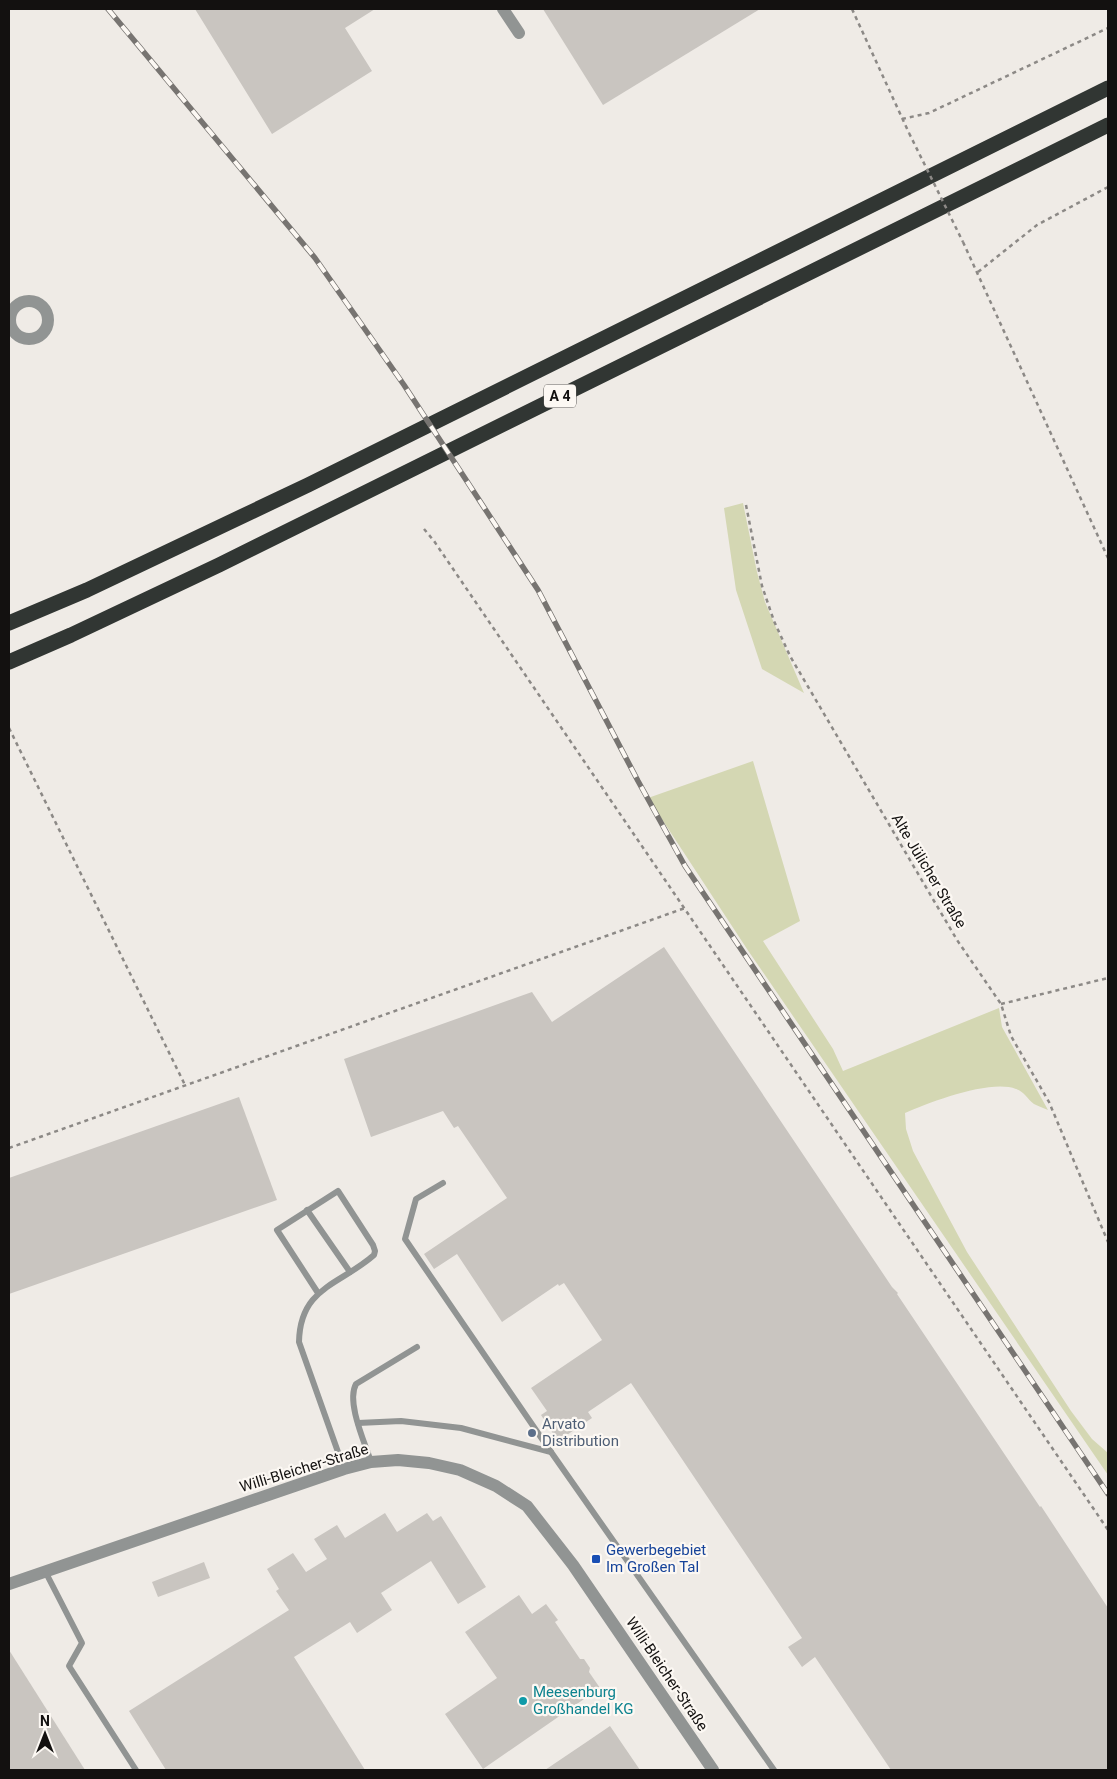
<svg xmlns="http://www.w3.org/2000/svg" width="1117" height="1779" font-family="Roboto,sans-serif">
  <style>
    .green { fill: #d4d7b3 }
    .building { fill: #c9c5c0 }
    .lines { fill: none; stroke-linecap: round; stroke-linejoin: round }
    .path { stroke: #8c8986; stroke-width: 2.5; stroke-dasharray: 4 4; stroke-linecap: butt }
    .lane { stroke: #919493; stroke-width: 6 }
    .street { stroke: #919493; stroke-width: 12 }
    .highway { stroke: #313633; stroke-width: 15 }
    .rail-casing { stroke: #777471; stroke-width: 5.5 }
    .rail { stroke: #fcf8f3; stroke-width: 4; stroke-dasharray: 11; stroke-linecap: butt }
    .path-bridge { stroke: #8c8986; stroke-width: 2.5; stroke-dasharray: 4 4; stroke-linecap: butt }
    .service-dot { fill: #5c6f8a; stroke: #fcf8f3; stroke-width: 2 }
    .transit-dot { fill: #1a4fb4; stroke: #fcf8f3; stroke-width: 2 }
    .culture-dot { fill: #0f9aa8; stroke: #fcf8f3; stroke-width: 2 }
    .labels { text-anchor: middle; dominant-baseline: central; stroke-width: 4.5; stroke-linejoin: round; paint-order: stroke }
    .shield { fill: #fcf8f3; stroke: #595654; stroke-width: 1 }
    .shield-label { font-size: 14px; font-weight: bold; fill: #131110 }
    .street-label { font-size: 15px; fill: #131110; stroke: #fcf8f3 }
    .service-label { font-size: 15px; fill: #4e5e75; stroke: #fcf8f3; text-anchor: start }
    .transit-label { font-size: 15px; fill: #164399; stroke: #fcf8f3; text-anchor: start }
    .culture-label { font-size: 15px; fill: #0d838f; stroke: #fcf8f3; text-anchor: start }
  </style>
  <rect width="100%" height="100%" fill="#efebe6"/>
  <g class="green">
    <polygon points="743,503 757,572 765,602 804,693 762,669 736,590 724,508"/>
    <path d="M753,761l47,160 -37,20 70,108 10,22 156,-63 3,19 46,83c-5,-2 -10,-4 -14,-6 -7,-5 -9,-12 -18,-15 -25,-10 -86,13 -111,24l1,16 7,22 54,101 104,159 21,28 16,14v22l-361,-526 -99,-151z"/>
  </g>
  <g class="building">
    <polygon points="195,9 375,9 345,28 372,71 272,134"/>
    <polygon points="543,9 760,9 603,105"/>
    <polygon points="664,947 892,1287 898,1293 897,1294 1040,1507 1041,1506 1108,1608 1108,1770 891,1770 815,1657 802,1667 788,1647 802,1638 631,1383 588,1412 592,1418 558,1441 541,1415 547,1411 531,1388 602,1340 564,1283 559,1286 558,1284 502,1322 457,1254 434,1269 424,1254 507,1198 458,1126 454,1128 443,1111 371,1137 344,1059 532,992 552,1022"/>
    <polygon points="239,1097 277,1200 9,1294 9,1178"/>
    <polygon points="385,1513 397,1532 427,1513 433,1521 441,1516 486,1587 458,1604 431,1561 381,1593 392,1610 357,1633 350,1622 294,1657 365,1770 166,1770 129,1711 289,1610 276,1591 279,1589 267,1569 293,1553 306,1572 327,1559 314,1539 337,1525 345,1538"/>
    <polygon points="204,1562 210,1578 158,1597 152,1582"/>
    <polygon points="519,1595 532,1614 546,1604 558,1620 555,1622 580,1659 584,1659 590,1668 589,1672 600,1688 483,1769 445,1714 497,1678 465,1632"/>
    <polygon points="9,1650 85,1770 9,1770"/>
    <polygon points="610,1726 640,1770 545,1770 588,1741"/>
  </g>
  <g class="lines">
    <g class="path">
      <polyline points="852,9 909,133"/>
      <polyline points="902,119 929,113 1108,28"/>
      <polyline points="963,242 1108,558"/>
      <polyline points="978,272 1037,225 1108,187"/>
      <polyline points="746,505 762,586 774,621 790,656 957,940 1001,1004 1011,1036 1049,1102 1108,1242"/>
      <polyline points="424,529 434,541 1108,1530"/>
      <polyline points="9,728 185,1085"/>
      <polyline points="1001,1004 1108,978"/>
      <polyline points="9,1148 685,908"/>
    </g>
    <g class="lane">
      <polyline points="443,1183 416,1199 405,1239 551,1452"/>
      <polyline points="307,1210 350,1272"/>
      <path d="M318,1293l-41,-63 61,-39 35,54 2,6 -1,4c-34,30 -74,32 -75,87l45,127"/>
      <polyline points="358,1423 401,1421 461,1428 551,1452 774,1770"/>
      <path d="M371,1462c-6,-19 -25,-60 -15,-78l61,-37"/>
      <polyline points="45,1571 82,1643 69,1666 136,1770"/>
    </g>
    <g class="street">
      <polyline points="503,9 519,33"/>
      <circle cx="29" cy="320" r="19"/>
      <polyline points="9,1584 344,1469 371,1462 398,1460 429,1463 460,1470 496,1486 527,1506 573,1565 713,1770"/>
    </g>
    <g class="highway">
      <polyline points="9,623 87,590 308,485 1108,88"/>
      <polyline points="9,662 71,635 219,565 1108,125"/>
    </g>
    <defs>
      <polyline id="rail" points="108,9 315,258 404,385 538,590 638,781 685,866 1108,1494"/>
    </defs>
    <use href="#rail" class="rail-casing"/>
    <use href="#rail" class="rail"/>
    <polyline class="path-bridge" points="909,133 963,242"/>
  </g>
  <circle class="service-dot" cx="532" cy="1433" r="5"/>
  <rect class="transit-dot" x="591" y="1554" width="10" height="10" rx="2.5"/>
  <circle class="culture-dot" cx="523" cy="1701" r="5"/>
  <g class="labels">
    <rect class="shield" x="544" y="384.5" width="32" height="23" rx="4"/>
    <g class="shield-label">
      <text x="560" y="396">A 4</text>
    </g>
    <g class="street-label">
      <text transform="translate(929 871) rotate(59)">Alte Jülicher Straße</text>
      <text transform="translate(304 1468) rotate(-17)">Willi-Bleicher-Straße</text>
      <text transform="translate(667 1674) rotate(56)">Willi-Bleicher-Straße</text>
    </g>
    <g class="service-label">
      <text x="542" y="1424">Arvato<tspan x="542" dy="17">Distribution</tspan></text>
    </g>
    <g class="transit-label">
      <text x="606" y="1550">Gewerbegebiet<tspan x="606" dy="17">Im Großen Tal</tspan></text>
    </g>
    <g class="culture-label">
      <text x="533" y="1692">Meesenburg<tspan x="533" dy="17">Großhandel KG</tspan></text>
    </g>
  </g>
  <rect width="1117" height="1779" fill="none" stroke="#131110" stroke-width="20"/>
  <g transform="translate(45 1734)" stroke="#fcf8f3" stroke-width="4" paint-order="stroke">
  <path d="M0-4L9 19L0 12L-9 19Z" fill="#131110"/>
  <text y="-8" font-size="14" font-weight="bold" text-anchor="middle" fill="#131110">N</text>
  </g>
</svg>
